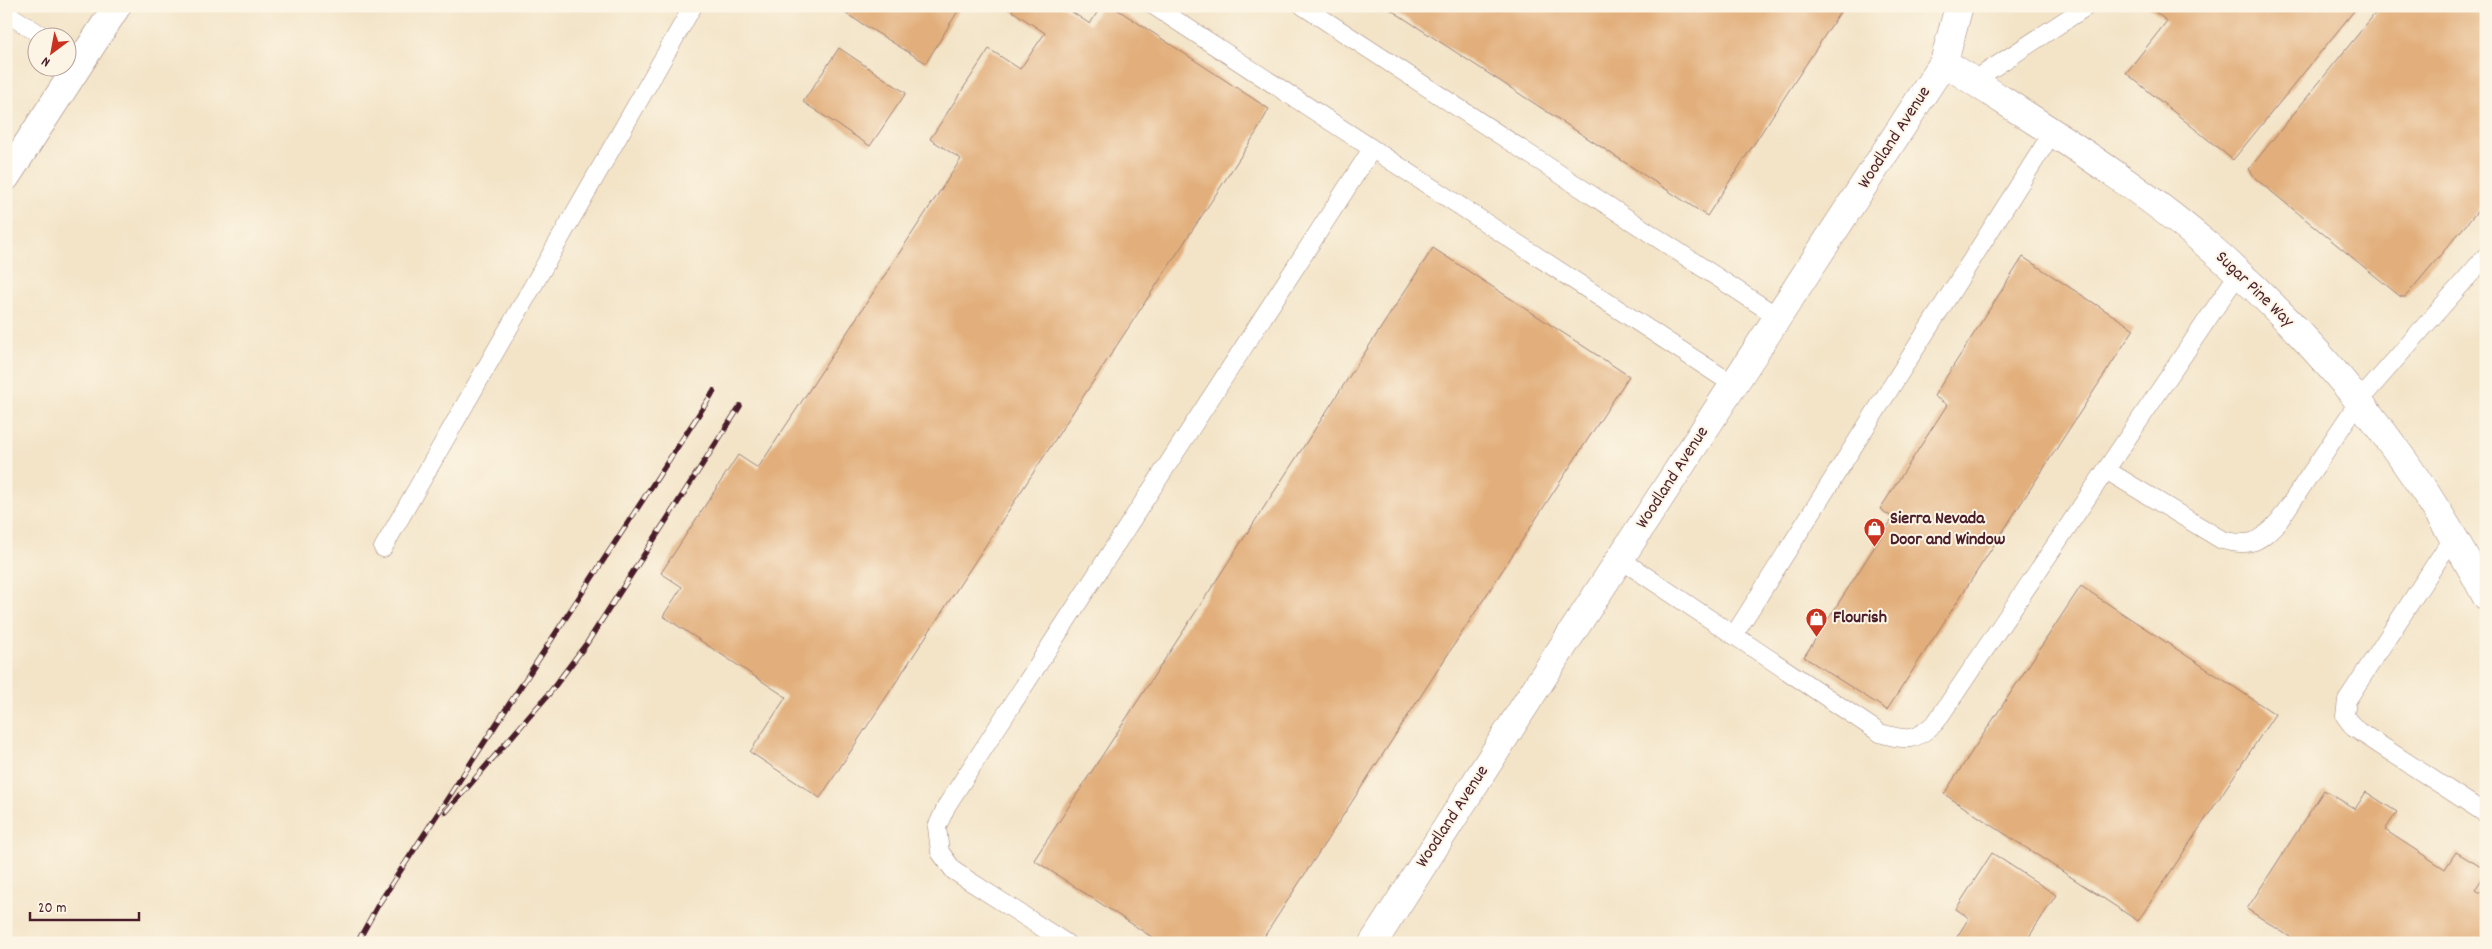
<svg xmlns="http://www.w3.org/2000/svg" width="2492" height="949" font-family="Dekko,sans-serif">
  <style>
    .building { fill: #e2af7c }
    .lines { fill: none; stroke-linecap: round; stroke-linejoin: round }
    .lane-casing { stroke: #9e827a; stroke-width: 19 }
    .street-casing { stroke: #9e827a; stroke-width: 29 }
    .lane { stroke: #fff; stroke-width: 18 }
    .street { stroke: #fff; stroke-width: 28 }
    .rail-casing { stroke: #4a1f2b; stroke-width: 5.5 }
    .rail { stroke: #fcf5e5; stroke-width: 4; stroke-dasharray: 11; stroke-linecap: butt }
    .labels { text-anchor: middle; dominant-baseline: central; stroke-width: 4; stroke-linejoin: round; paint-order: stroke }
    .street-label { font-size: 18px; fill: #4a1f2b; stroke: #fcf5e5 }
    .poi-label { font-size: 18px; font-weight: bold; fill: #4a1f2b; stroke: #fcf5e5; text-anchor: start }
  </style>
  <rect width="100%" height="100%" fill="#fcf5e5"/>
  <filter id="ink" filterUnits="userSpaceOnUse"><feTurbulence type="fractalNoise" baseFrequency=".02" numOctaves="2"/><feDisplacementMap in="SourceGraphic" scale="10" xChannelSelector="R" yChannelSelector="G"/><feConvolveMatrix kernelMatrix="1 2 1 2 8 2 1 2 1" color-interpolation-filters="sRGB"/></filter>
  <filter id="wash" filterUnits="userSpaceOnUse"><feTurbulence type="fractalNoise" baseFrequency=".0096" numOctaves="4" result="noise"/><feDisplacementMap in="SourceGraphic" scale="20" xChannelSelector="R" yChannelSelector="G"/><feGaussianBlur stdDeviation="1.12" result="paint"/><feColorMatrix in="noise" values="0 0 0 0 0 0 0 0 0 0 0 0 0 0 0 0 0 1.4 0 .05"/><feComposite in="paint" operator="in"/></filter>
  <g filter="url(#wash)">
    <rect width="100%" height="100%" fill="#f3e4c8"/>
    <g id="blocks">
      <g class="building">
        <polygon points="842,6 961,6 926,63 840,10"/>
        <polygon points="1015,6 1063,6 1090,24 1101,6 1112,6 1269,109 1256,133 820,798 750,752 786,697 663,616 682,587 661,573 738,455 758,468 961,159 930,139 989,49 1020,69 1045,33 1012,11"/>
        <polygon points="1385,6 1844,6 1707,216"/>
        <polygon points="2148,6 2358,6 2233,160 2126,73 2167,21"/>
        <polygon points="2381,6 2486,6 2486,201 2405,297 2401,297 2256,179 2249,169"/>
        <polygon points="839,48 906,93 870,146 803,102"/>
        <polygon points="1433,248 1629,376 1260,943 1161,943 1034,860"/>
        <polygon points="2023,257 2134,329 1887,710 1804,657 1893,518 1880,509 1947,405 1934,396"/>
        <polygon points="2081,586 2275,714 2138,921 1944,794"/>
        <polygon points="2324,790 2355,809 2366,792 2397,812 2385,830 2445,869 2456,852 2486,870 2476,890 2486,896 2486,943 2299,943 2247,909"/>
        <polygon points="1992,853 2056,895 2025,943 1953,943 1969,918 1956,909"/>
      </g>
    </g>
  </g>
  <g filter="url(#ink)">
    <use href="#blocks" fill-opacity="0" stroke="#9e827a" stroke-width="1"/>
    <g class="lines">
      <defs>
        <g id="lane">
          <polyline points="1154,6 1734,385"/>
          <polyline points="1303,6 1778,317"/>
          <polyline points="6,13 46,38"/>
          <polyline points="1973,81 2087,6"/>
          <path d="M2106,470l116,70c30,7 36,3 57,-19l80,-120 127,-145"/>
          <polyline points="2453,537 2347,700 2345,716 2354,728 2486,814"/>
          <polyline points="383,548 693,6"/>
          <path d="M1620,559l260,174c28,8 34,9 56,-11l302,-448"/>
          <polyline points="1734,635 2052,133"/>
          <polyline points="1066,943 954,871 940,852 937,827 947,805 1372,149"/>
        </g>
        <g id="street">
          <path d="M1944,62c88,58 181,113 261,181 115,98 212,219 281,353"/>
          <polyline points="6,177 117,6"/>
          <polyline points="1373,943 1543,677 1944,62 1959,6"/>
        </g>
      </defs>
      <use href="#lane" class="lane-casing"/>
      <use href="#street" class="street-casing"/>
      <use href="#lane" class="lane"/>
      <use href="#street" class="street"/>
      <defs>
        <g id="rail">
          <polyline points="446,812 548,695 587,643 740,406"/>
          <polyline points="357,943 378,905 714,391"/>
        </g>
      </defs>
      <use href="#rail" class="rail-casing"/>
      <use href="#rail" class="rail"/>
    </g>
  </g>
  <defs>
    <symbol id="shop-pin" viewBox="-11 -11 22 30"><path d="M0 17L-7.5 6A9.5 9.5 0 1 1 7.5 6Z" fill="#c8321e" stroke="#fcf5e5"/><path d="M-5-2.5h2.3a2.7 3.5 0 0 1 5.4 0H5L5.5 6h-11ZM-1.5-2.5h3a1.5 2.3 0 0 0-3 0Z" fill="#fff"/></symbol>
  </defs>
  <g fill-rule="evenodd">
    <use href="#shop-pin" x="1862" y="516" width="25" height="34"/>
    <use href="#shop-pin" x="1804" y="606" width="25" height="34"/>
  </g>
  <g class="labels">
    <g class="street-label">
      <text transform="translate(1895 138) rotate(-57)">Woodland Avenue</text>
      <text transform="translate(2254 290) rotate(44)">Sugar Pine Way</text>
      <text transform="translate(1673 478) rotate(-57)">Woodland Avenue</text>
      <text transform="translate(1453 817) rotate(-57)">Woodland Avenue</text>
    </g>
    <g class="poi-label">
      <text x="1890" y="519">Sierra Nevada<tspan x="1890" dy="21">Door and Window</tspan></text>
      <text x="1833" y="618">Flourish</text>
    </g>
  </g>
  <rect width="2492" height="949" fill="none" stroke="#fcf5e5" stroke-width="25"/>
  <g transform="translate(52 52) rotate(212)"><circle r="24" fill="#fcf5e5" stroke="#b59f9b"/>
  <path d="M0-4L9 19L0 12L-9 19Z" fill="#c8321e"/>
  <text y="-8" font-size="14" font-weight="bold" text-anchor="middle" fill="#4a1f2b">N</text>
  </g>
  <path d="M30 912v8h109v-8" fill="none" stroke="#4a1f2b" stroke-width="2.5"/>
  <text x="38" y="912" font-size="15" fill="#4a1f2b" stroke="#fcf5e5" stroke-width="4" paint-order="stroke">20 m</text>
</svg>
